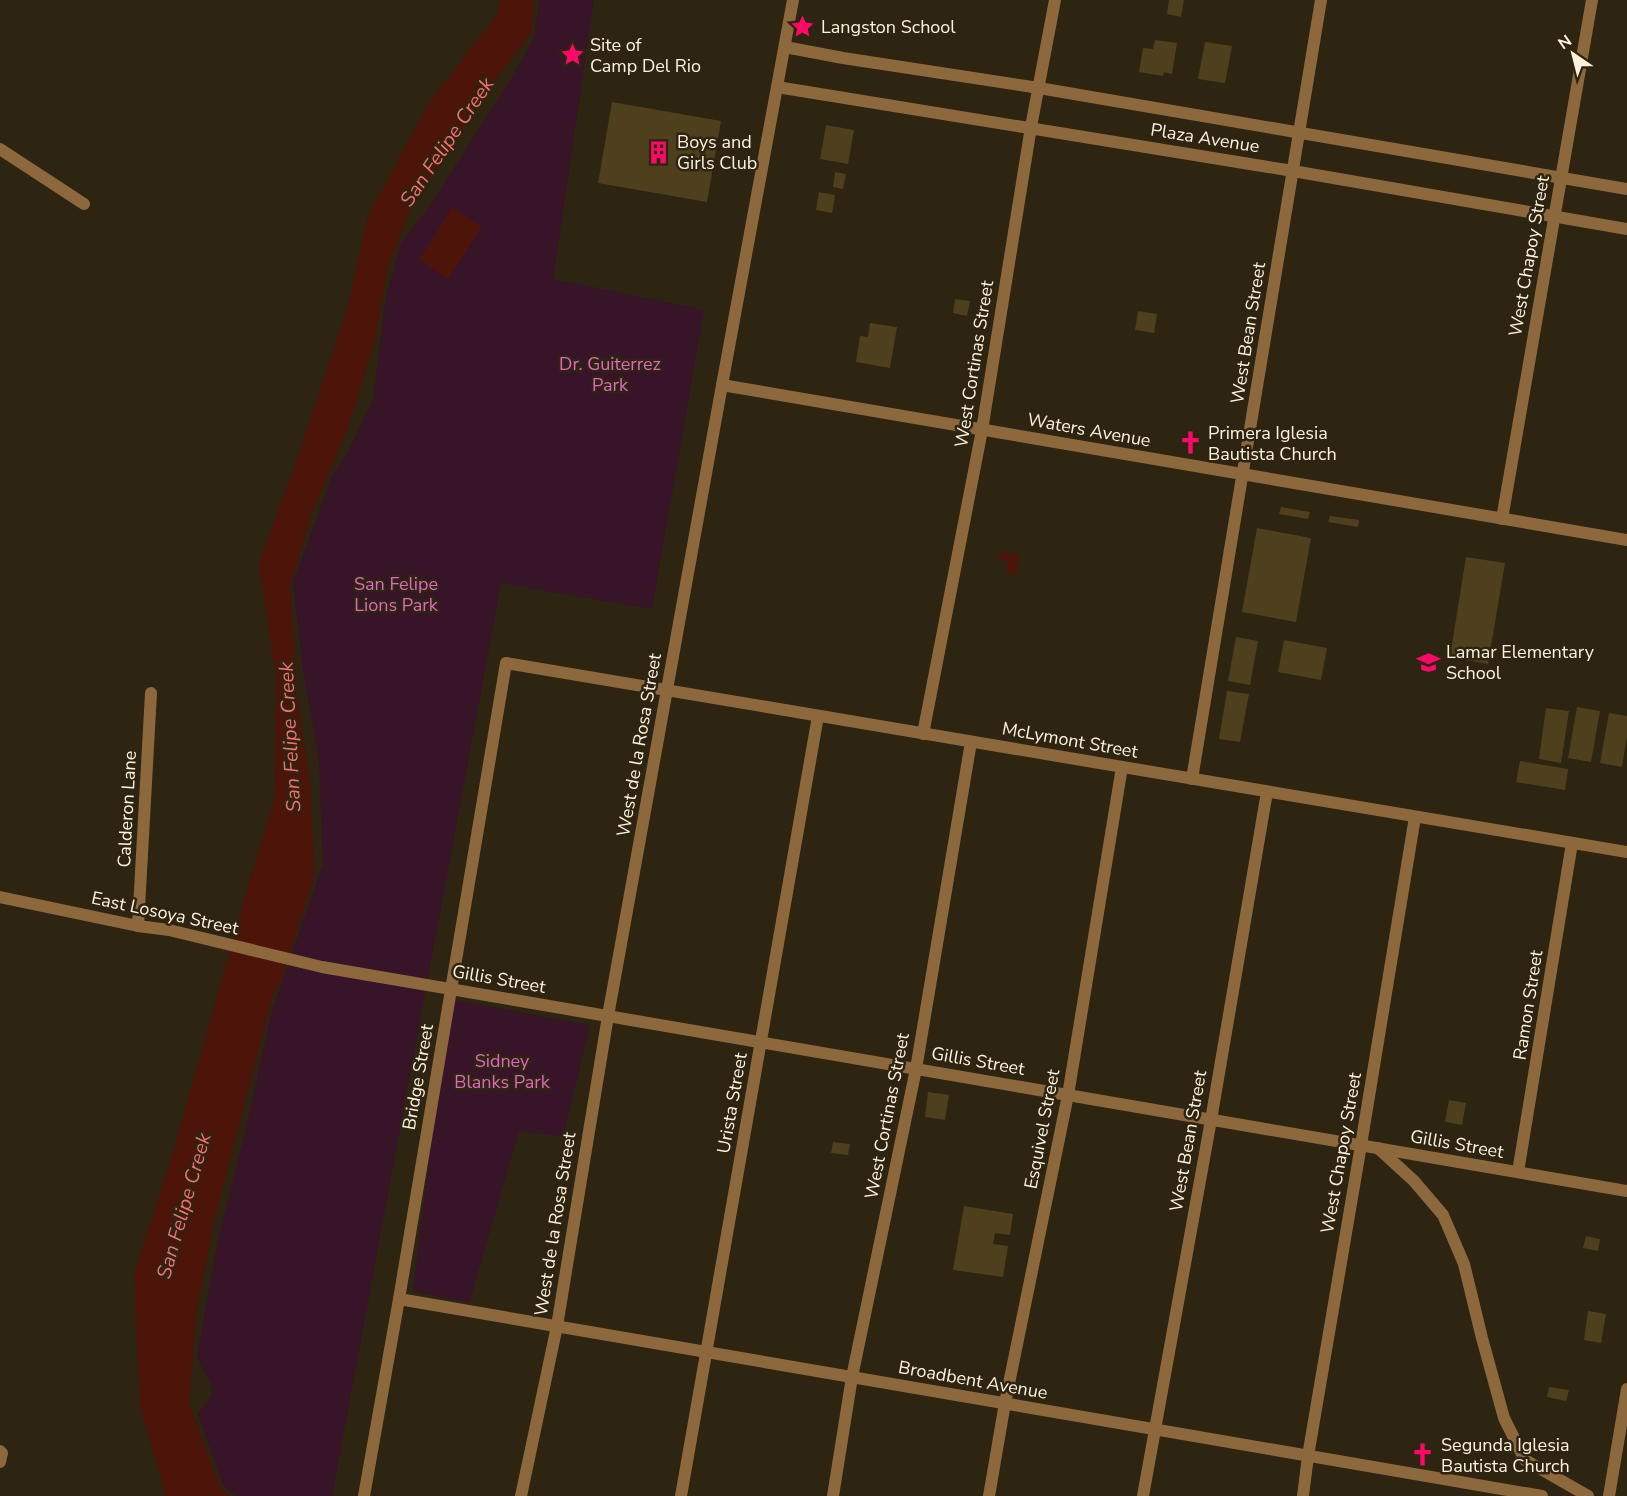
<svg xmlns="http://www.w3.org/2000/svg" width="1627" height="1496" font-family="'Nunito Sans',sans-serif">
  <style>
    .green { fill: #371427 }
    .water { fill: #4d140a }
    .building { fill: #4f401d }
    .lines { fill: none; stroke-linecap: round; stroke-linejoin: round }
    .minor { stroke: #8d683c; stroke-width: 12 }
    .tertiary { stroke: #8d683c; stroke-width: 12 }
    .labels { text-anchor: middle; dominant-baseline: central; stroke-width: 5; stroke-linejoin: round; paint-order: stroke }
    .poi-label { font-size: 18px; fill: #fff2dd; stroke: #2d2411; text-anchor: start }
    .street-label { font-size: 18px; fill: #fff2dd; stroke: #2d2411 }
    .park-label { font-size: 18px; fill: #e465c2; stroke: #2d2411 }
    .water-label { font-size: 20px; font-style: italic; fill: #ff6b6f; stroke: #2d2411 }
  </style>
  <rect width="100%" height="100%" fill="#2d2411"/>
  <g class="green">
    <path d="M539,0h55l-41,279 151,31 -52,299 -151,-26 -169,913h-96l-13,-11 -25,-71c4,-6 12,-14 14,-21 2,-9 -11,-26 -15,-36l21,-117 28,-111 26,-118 51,-147 -4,-105 -16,-90 -10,-86 39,-107 15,-22 26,-54 13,-102 15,-55 28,-36 82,-128 23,-41z"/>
    <polygon points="449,999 590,1025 563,1137 519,1131 469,1303 413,1291"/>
  </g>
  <g class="water">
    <polygon points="499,0 534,0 532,31 490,88 449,153 414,199 388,268 374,343 348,428 312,512 290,585 297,692 310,785 315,874 280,983 273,994 214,1221 197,1309 189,1403 221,1490 229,1496 166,1496 140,1407 134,1274 175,1146 244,900 275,796 276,679 259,563 295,465 347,309 368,216 429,103 498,13"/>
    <polygon points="452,208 482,227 448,279 419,260"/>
    <polygon points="1001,552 1020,555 1016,574 1006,572 1008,562 999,560"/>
  </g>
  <g class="building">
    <polygon points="1169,0 1184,0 1181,17 1167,14"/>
    <polygon points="1155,40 1177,43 1172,74 1164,72 1163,76 1139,72 1143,48 1153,49"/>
    <polygon points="1205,42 1232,46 1225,83 1198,79"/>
    <polygon points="612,102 721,121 707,202 598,183"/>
    <polygon points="826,125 854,130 848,164 820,159"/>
    <polygon points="835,172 846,174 843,189 833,187"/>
    <polygon points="819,192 835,195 832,213 816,210"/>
    <polygon points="955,299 970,301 967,316 953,313"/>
    <polygon points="1138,311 1157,314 1154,333 1135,330"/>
    <polygon points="870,323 897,327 890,368 856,362 860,336 868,337"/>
    <polygon points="1281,507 1310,512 1308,519 1279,514"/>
    <polygon points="1330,516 1359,520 1358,527 1328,522"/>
    <polygon points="1257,528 1311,538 1296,622 1242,612"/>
    <polygon points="1466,557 1505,563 1488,664 1450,657"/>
    <polygon points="1236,637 1258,641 1250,685 1228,681"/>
    <polygon points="1284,640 1327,648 1321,680 1278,672"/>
    <polygon points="1227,691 1249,694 1240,742 1219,739"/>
    <polygon points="1577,707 1600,711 1591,762 1568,758"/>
    <polygon points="1546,708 1569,711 1561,763 1539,759"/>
    <polygon points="1609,713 1627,716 1627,736 1622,767 1600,763"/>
    <polygon points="1520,761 1568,769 1565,790 1516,782"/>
    <polygon points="928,1092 949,1095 945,1120 925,1117"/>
    <polygon points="1449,1100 1466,1103 1462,1125 1445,1122"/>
    <polygon points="833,1142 850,1144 848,1155 831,1153"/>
    <polygon points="964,1206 1013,1214 1010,1235 995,1233 993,1244 1008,1246 1003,1277 953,1270"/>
    <polygon points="1586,1236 1600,1239 1598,1251 1583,1248"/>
    <polygon points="1588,1311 1606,1314 1601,1343 1584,1340"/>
    <polygon points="1549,1387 1569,1390 1566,1401 1547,1397"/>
  </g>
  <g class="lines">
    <g class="minor">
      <polyline points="785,47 843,58 1039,88 1627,189"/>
      <polyline points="777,87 1293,171 1627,229"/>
      <polyline points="0,149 84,204"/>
      <polyline points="722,385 1627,540"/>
      <polyline points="1502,519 1592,0"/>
      <polyline points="923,734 982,430 1031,127 1055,0"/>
      <polyline points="1192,779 1321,0"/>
      <polyline points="0,897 138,926 169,930 322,967 1627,1191"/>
      <polyline points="138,926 151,693"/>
      <polyline points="1378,1148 1414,1181 1443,1215 1464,1264 1482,1338 1504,1418 1525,1460 1588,1496"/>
      <polyline points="1518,1172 1572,843"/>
      <polyline points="399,1299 1542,1496"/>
      <polyline points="0,1451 2,1453 0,1462"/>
      <polyline points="364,1496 399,1299 506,663 1627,852"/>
      <polyline points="681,1496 818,716"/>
      <polyline points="833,1496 852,1377 916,1069 971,742"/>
      <polyline points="989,1496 1005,1403 1068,1095 1122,767"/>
      <polyline points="1143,1496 1211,1120 1267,792"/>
      <polyline points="1303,1496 1308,1456 1361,1145 1415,817"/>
      <polyline points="1609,1496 1627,1389"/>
    </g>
    <polyline class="tertiary" points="521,1496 557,1326 608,1016 722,385 793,0"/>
  </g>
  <defs>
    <symbol id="sight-bare" viewBox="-9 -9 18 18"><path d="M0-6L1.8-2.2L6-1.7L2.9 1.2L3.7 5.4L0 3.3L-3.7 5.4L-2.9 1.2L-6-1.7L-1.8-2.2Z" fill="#ff0969" stroke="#2d2411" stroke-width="2.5" paint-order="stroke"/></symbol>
    <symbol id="building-bare" viewBox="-9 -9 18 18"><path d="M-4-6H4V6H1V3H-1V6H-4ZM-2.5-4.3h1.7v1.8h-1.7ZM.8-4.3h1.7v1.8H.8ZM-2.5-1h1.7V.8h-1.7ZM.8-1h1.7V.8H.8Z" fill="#ff0969" stroke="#2d2411" stroke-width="2.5" paint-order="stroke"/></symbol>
    <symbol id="church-bare" viewBox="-9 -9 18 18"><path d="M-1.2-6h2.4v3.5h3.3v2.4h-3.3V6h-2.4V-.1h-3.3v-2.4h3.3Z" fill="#ff0969" stroke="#2d2411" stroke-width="2.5" paint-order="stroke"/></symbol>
    <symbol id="school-bare" viewBox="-9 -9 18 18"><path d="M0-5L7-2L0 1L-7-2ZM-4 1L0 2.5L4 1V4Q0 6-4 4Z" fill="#ff0969" stroke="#2d2411" stroke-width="2.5" paint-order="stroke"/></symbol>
  </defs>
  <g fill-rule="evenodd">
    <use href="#sight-bare" x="786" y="10" width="33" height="33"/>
    <use href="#sight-bare" x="556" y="38" width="33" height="33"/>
    <use href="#building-bare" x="642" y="136" width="33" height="33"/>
    <use href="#church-bare" x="1174" y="426" width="33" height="33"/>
    <use href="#school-bare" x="1412" y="646" width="33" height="33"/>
    <use href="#church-bare" x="1406" y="1438" width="33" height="33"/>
  </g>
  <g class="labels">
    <g class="poi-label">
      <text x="821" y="27">Langston School</text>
      <text x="590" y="45">Site of<tspan x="590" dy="21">Camp Del Rio</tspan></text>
      <text x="677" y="142">Boys and<tspan x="677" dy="21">Girls Club</tspan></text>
      <text x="1208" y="433">Primera Iglesia<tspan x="1208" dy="21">Bautista Church</tspan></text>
      <text x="1446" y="652">Lamar Elementary<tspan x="1446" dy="21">School</tspan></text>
      <text x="1441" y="1445">Segunda Iglesia<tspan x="1441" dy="21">Bautista Church</tspan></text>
    </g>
    <g class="street-label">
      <text transform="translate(1205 138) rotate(9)">Plaza Avenue</text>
      <text transform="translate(1529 256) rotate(-80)">West Chapoy Street</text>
      <text transform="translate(1248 333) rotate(-81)">West Bean Street</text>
      <text transform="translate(974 364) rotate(-81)">West Cortinas Street</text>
      <text transform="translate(1089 430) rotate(10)">Waters Avenue</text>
      <text transform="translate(1070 740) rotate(10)">McLymont Street</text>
      <text transform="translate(639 745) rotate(-80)">West de la Rosa Street</text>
      <text transform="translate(127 809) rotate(-87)">Calderon Lane</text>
      <text transform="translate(165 913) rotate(12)">East Losoya Street</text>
      <text transform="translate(499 979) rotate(10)">Gillis Street</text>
      <text transform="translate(1528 1005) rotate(-81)">Ramon Street</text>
      <text transform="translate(978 1061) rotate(10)">Gillis Street</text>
      <text transform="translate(418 1077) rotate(-80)">Bridge Street</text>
      <text transform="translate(732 1103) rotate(-80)">Urista Street</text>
      <text transform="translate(887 1116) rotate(-79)">West Cortinas Street</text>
      <text transform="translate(1042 1129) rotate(-79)">Esquivel Street</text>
      <text transform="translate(1188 1141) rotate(-80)">West Bean Street</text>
      <text transform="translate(1457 1144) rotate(10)">Gillis Street</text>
      <text transform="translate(1341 1153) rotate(-80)">West Chapoy Street</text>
      <text transform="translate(555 1224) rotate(-81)">West de la Rosa Street</text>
      <text transform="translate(973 1380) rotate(10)">Broadbent Avenue</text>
    </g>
    <g class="park-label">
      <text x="610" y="364">Dr. Guiterrez<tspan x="610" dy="21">Park</tspan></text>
      <text x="396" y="584">San Felipe<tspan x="396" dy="21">Lions Park</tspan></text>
      <text x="502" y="1061">Sidney<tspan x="502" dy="21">Blanks Park</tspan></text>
    </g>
    <g class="water-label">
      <text transform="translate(447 142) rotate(-56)">San Felipe Creek</text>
      <text transform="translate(290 737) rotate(-93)">San Felipe Creek</text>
      <text transform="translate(184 1206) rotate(-74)">San Felipe Creek</text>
    </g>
  </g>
  <g transform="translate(1573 54) rotate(325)" stroke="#2d2411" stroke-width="4.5" paint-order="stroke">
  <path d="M0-4.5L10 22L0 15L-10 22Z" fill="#fff2dd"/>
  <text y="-9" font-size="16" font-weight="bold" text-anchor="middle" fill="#fff2dd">N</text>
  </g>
</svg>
